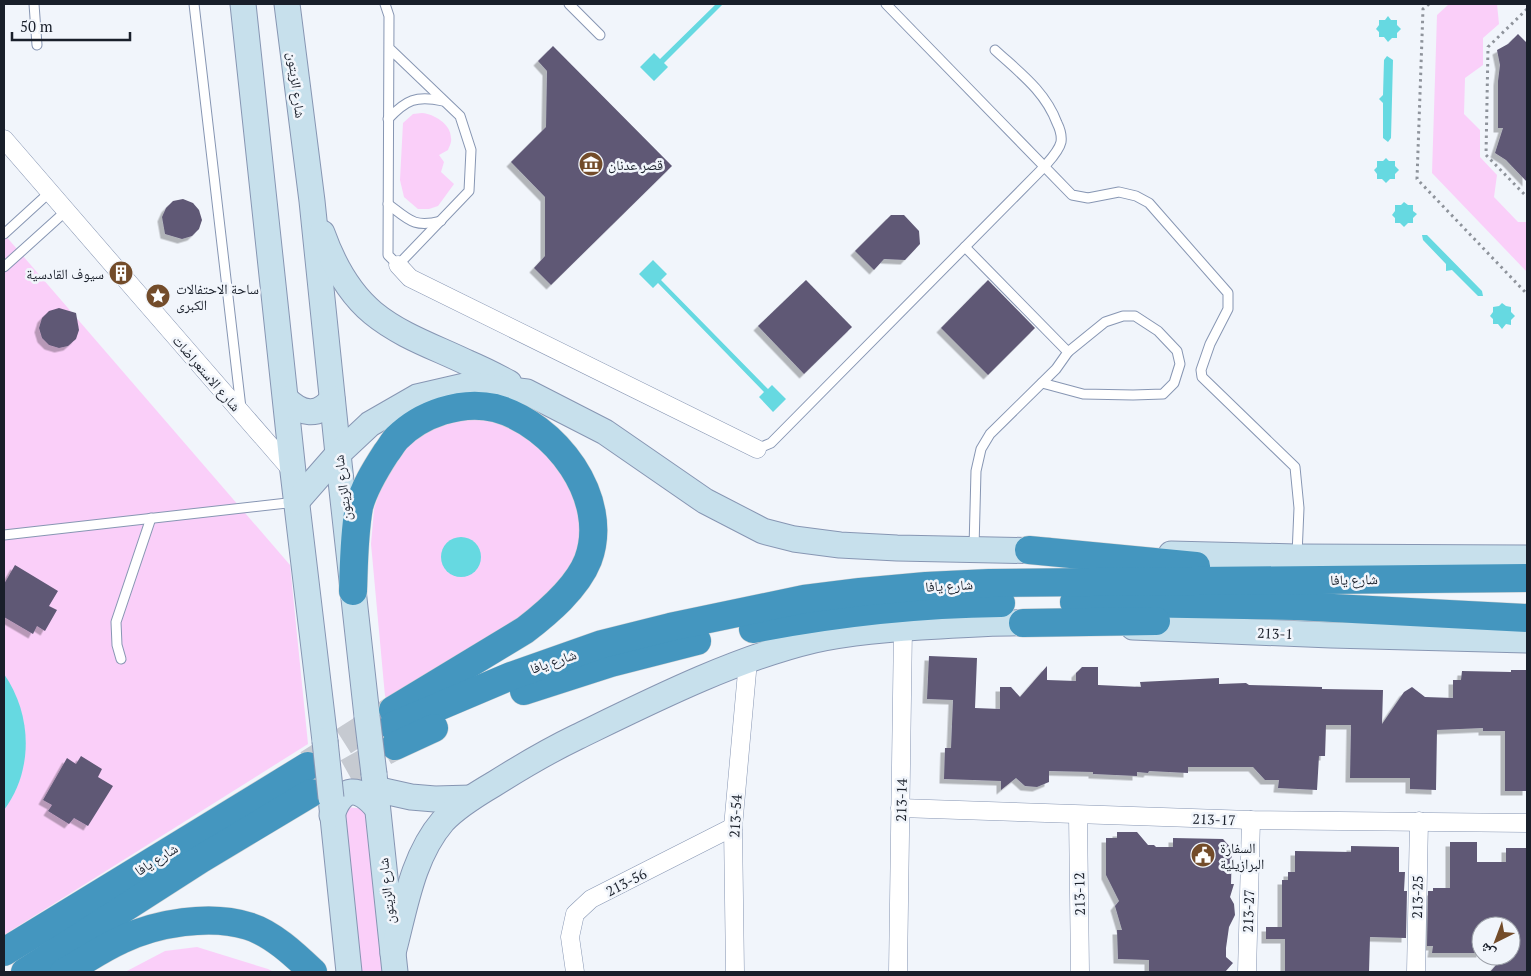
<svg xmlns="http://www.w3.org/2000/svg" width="1531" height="976" font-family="'PT Serif','Noto Naskh Arabic',serif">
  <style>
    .green { fill: #facff9 }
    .water { fill: #66d9e1 }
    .building { fill: #5f5875; filter: url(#shadow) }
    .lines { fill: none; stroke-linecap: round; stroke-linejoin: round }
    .motorway-tunnel { stroke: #c6cad1; stroke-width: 28; stroke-dasharray: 28 14; stroke-linecap: butt }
    .service-casing { stroke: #8796b3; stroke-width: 11 }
    .minor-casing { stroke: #8796b3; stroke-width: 19 }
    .secondary-casing { stroke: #8796b3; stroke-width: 27 }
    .motorway-casing { stroke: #d1d2d4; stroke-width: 29 }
    .path { stroke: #8e939b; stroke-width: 3; stroke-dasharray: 2.5 4; stroke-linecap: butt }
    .service { stroke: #fff; stroke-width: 9 }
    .minor { stroke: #fff; stroke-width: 18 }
    .secondary { stroke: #c7e0ec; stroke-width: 25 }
    .motorway { stroke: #4496bf; stroke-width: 28 }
    .secondary-bridge-casing { stroke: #8796b3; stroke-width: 27; stroke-linecap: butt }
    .secondary-bridge { stroke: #c7e0ec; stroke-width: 25 }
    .labels { text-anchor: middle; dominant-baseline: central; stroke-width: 5; stroke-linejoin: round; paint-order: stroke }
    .street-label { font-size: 14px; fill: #191f2a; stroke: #f1f5fb }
    .poi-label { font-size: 14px; fill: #191f2a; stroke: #f1f5fb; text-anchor: start }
  </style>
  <defs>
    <filter id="shadow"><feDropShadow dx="-4.5" dy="4.5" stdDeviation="0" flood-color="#0004"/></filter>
  </defs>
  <rect width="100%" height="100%" fill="#f1f5fb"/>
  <g class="green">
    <polygon points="1449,4 1497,4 1499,24 1483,38 1483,65 1465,78 1464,114 1480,130 1480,157 1497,175 1494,197 1518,222 1527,222 1527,272 1432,173 1437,15"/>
    <path d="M422,113c12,1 29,11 29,25 1,4 -2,9 -3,12l-9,5 5,7 -3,10 13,12 -16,22 -9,3h-11l-14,-12 -4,-17 3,-57 10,-9z"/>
    <polygon points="4,234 290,565 308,744 4,935"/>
    <polygon points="456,419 479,419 502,423 539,443 568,476 580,517 580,537 574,560 545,602 387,699 385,696 371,544 374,509 381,487 401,450 419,436 432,428"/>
    <polygon points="347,807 366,809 385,972 362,972 344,812"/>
    <polygon points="197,947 268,969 274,972 125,972 165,951"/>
  </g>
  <g class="water">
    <polygon points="716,4 723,4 664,63 668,67 654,81 640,67 654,53 660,59"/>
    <polygon points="1388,16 1391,20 1397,20 1397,25 1401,29 1397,33 1397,38 1392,38 1388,42 1384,37 1379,37 1379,32 1376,29 1379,25 1379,20 1385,20"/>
    <polygon points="1387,56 1393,60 1391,138 1388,142 1383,138 1383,103 1379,99 1383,95 1384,60"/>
    <polygon points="1386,158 1389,161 1395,161 1395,166 1399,170 1395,174 1395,179 1390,179 1386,183 1382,179 1377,179 1377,174 1374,170 1377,167 1377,161 1383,161"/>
    <polygon points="1404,202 1408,205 1413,205 1413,211 1417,214 1413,218 1413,223 1408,223 1404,227 1400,223 1395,223 1395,218 1392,215 1395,211 1395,205 1401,205"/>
    <polygon points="1422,235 1427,235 1482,291 1483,296 1478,296 1452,270 1446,271 1446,264 1423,240"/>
    <polygon points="653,260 667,274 661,280 768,389 772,385 786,399 773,412 759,397 764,392 658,283 653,288 639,274"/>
    <polygon points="1502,303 1506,306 1511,307 1511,312 1515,316 1511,320 1511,325 1506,324 1502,329 1498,324 1493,324 1493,319 1490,316 1493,312 1493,307 1499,306"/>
    <circle cx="461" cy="557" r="20"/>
    <path d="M4,674c28,40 30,96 0,136z"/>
  </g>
  <g class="building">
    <polygon points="1518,34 1527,43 1527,182 1506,160 1495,153 1503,128 1498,128 1498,81 1500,65 1497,50 1508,44"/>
    <polygon points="553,46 672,166 551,285 534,268 545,256 545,197 511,162 546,127 547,71 538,61"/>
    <polygon points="183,199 193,203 199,210 202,220 199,229 192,236 182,239 165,234 162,217 166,208 173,201"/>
    <polygon points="891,215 904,215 919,231 920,244 905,260 884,259 874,270 855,251"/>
    <polygon points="806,280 852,327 804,374 758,326"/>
    <polygon points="988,280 1035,328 988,375 941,328"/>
    <polygon points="59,308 76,313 79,330 76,339 68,346 59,348 49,345 42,338 39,328 42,318 49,311"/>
    <polygon points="15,565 58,591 49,606 57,610 45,631 37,626 33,634 4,617 4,584"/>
    <polygon points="929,656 977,658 975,708 1000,709 1000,687 1011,687 1020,697 1047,666 1047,680 1076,681 1076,673 1082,667 1098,667 1098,685 1141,687 1140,682 1219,678 1219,684 1246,683 1249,685 1322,687 1322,689 1383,690 1382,724 1404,692 1412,687 1425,697 1453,698 1453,680 1461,680 1462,671 1511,672 1511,670 1527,670 1527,791 1505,791 1505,731 1483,731 1483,728 1437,730 1436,790 1410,789 1410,778 1350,778 1351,725 1326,725 1325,756 1319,756 1317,790 1278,788 1279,780 1265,780 1253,767 1188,767 1188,773 1149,771 1148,773 1137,772 1137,776 1093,774 1093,772 1049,771 1049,782 1037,787 1025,786 1016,778 1001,790 1001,781 944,779 945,748 951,748 953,700 927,699"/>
    <polygon points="81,756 102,769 98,777 113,786 88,826 74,818 69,824 48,811 52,805 43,800 67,758 76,764"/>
    <polygon points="1117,832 1137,832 1148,845 1154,845 1156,847 1173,847 1173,838 1223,839 1232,849 1231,884 1234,884 1230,897 1234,904 1235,915 1229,927 1226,948 1226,957 1233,963 1225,972 1149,972 1149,960 1118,959 1117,930 1122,930 1115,906 1119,901 1106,875 1106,838 1117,838"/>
    <polygon points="1450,842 1477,842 1477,862 1506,862 1506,848 1527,848 1527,972 1490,972 1504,956 1511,956 1511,926 1481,926 1481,953 1432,953 1433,946 1427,946 1428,891 1433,891 1433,888 1450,888"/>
    <polygon points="1351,846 1399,847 1399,872 1405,872 1404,891 1407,891 1406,938 1370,937 1369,972 1285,972 1285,939 1266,939 1266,927 1282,927 1282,880 1288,880 1288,872 1295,872 1295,851 1351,852"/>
  </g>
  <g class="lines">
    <g class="motorway-tunnel">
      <polyline points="308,764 391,711"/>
      <polyline points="311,793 393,747"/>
    </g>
    <defs>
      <g id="service">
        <polyline points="34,4 37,45"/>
        <polyline points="194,4 241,408"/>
        <polyline points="385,4 389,16 388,255 398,265 469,191 471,150 460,116 389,48"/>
        <polyline points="569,4 600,35"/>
        <polyline points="886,4 1072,195 1088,198 1119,192 1136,196 1149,203 1228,293 1228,309 1210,344 1201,370 1202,377 1295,467 1299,508 1297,555"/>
        <path d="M388,119c18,-19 28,-24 55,-18"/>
        <path d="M388,204c21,16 26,24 53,17"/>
        <polyline points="4,234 50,192"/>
        <polyline points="965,247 1068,352 1056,369 990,434 981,449 976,471 974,548"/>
        <polyline points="4,267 66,211"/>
        <polyline points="1042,383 1083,394 1133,395 1163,394 1174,383 1180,364 1177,351 1158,331 1135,316 1123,316 1105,322 1068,352"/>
        <path d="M757,449l14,-6 273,-276c6,-7 15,-16 17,-25 1,-7 -1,-13 -4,-19 -12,-32 -37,-50 -62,-73"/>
        <polyline points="4,535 296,502"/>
        <polyline points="121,659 117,645 116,622 151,518"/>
      </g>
      <g id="minor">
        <polyline points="4,139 120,273"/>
        <polyline points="398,265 410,278 757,449"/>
        <polyline points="121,274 293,472"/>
        <polyline points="900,808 1251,820 1527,823"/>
        <polyline points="1078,815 1080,972"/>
        <polyline points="575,972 570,937 575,914 591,899 733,827"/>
        <polyline points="735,972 733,827 748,661"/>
        <polyline points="898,972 903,628"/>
        <polyline points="1247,972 1251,820"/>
        <polyline points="1416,972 1419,821"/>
      </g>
      <g id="secondary">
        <polyline points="243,4 293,472 325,741"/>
        <polyline points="287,4 312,201 338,454 367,716"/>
        <path d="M322,233c10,28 27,60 51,80 28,23 62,34 95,50 14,6 28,13 41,20"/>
        <path d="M286,399c15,15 32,19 46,0"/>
        <polyline points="296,502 338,454 370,424 417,397 469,385 527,392 605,432 705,501 763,531 794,539 840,545 897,548 1048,551"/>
        <polyline points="1171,554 1297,557 1527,558"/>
        <polyline points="1133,627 1331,635 1527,640"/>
        <polyline points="374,774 395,972"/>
        <polyline points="375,789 411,797 435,799 471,798"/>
        <polyline points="331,798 349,972"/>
        <path d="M332,815c10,-30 27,-29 45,-7"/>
        <path d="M393,953c12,-45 19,-96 50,-132 14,-15 34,-27 51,-37 27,-17 54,-33 83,-47 74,-36 157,-78 237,-97 42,-9 84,-12 126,-14 34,-2 69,-4 103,-3"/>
      </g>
      <g id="motorway">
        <polyline points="1029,550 1196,566"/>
        <path d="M353,591c1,-28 1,-56 6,-84 5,-19 16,-37 27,-54 4,-5 7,-11 11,-15 24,-24 64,-38 98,-30 60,16 116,90 93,152 -11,28 -41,53 -63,70l-132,80"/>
        <polyline points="1074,602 1295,606 1527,618"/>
        <polyline points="1023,623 1156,621"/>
        <path d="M753,629c82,-16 165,-25 248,-26"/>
        <polyline points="524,691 611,663 697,641"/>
        <polyline points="393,726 511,676 602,644 670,627 804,599 860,592 926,586 989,583 1527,578"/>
        <polyline points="395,746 434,728"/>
        <polyline points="4,952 308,766"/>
        <polyline points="25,972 201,859 311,793"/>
        <path d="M64,972c19,-10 37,-23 57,-32 35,-17 89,-26 127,-14 24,7 47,29 65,46"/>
      </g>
    </defs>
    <use href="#service" class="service-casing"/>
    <use href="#minor" class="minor-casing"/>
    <use href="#secondary" class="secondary-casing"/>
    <use href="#motorway" class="motorway-casing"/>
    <g class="path">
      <polyline points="1429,4 1423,9 1417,179 1527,294"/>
      <polyline points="1527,9 1488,47 1486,155 1527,197"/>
    </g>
    <use href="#service" class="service"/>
    <use href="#minor" class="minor"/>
    <use href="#secondary" class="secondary"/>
    <use href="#motorway" class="motorway"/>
    <defs>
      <g id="secondary-bridge">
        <polyline points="367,716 374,774"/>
        <polyline points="325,741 331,798"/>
      </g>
    </defs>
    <use href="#secondary-bridge" class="secondary-bridge-casing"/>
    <use href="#secondary-bridge" class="secondary-bridge"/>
  </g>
  <defs>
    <symbol id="museum-disc" viewBox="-11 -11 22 22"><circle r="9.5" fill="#734c2a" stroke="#f1f5fb"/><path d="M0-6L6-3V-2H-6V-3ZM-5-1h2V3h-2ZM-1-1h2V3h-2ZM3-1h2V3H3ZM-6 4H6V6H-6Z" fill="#fff"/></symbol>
    <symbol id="building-disc" viewBox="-11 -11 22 22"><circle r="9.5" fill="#734c2a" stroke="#f1f5fb"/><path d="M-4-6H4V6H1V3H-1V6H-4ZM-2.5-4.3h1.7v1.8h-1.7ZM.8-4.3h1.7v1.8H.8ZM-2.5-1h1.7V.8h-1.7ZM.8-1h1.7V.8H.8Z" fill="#fff"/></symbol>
    <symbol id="sight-disc" viewBox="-11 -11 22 22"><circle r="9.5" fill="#734c2a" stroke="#f1f5fb"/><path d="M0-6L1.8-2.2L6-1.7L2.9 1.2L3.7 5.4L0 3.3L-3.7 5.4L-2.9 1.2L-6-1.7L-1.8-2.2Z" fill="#fff"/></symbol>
    <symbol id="civic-disc" viewBox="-11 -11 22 22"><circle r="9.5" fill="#734c2a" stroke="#f1f5fb"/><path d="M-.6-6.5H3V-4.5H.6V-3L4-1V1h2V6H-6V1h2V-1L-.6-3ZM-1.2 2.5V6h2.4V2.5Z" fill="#fff"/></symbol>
  </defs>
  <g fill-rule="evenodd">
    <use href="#museum-disc" x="577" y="150" width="28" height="28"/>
    <use href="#building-disc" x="107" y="259" width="28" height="28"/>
    <use href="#sight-disc" x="144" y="282" width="28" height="28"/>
    <use href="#civic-disc" x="1189" y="841" width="28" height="28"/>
  </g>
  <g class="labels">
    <g class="street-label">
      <text transform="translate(297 85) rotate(83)">شارع الزيتون</text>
      <text transform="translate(207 373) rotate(49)">شارع الاستعراضات</text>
      <text transform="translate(342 488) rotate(-97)">شارع الزيتون</text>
      <text transform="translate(1354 579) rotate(-1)">شارع يافا</text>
      <text transform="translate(949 585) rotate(-3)">شارع يافا</text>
      <text transform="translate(1275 633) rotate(2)">213-1</text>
      <text transform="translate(553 661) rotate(-19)">شارع يافا</text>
      <text transform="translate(901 800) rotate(-89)">213-14</text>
      <text transform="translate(735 816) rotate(-87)">213-54</text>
      <text transform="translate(1214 819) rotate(2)">213-17</text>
      <text transform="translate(156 859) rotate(-32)">شارع يافا</text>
      <text transform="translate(626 882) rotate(-27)">213-56</text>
      <text transform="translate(386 891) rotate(-96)">شارع الزيتون</text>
      <text transform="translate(1079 894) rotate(-91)">213-12</text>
      <text transform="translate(1417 897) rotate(-89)">213-25</text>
      <text transform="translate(1248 911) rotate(-88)">213-27</text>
    </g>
    <g class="poi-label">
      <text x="608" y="164">قصر عدنان</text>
      <text x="104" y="273" text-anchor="end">سيوف القادسية</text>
      <text x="176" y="288">ساحة الاحتفالات<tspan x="176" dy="16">الكبرى</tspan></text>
      <text x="1220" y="847">السفارة<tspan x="1220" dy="16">البرازيلية</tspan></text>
    </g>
  </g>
  <rect width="1531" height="976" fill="none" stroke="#191f2a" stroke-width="10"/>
  <g transform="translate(1496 941) rotate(222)"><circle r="24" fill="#f1f5fb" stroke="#9b9fa7"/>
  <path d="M0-4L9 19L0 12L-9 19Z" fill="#734c2a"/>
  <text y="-8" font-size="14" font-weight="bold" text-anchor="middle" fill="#191f2a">ش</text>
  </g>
  <path d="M12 32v8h118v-8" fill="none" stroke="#191f2a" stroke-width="2.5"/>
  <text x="20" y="32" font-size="15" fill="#191f2a" stroke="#f1f5fb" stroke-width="4" paint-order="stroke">50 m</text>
</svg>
